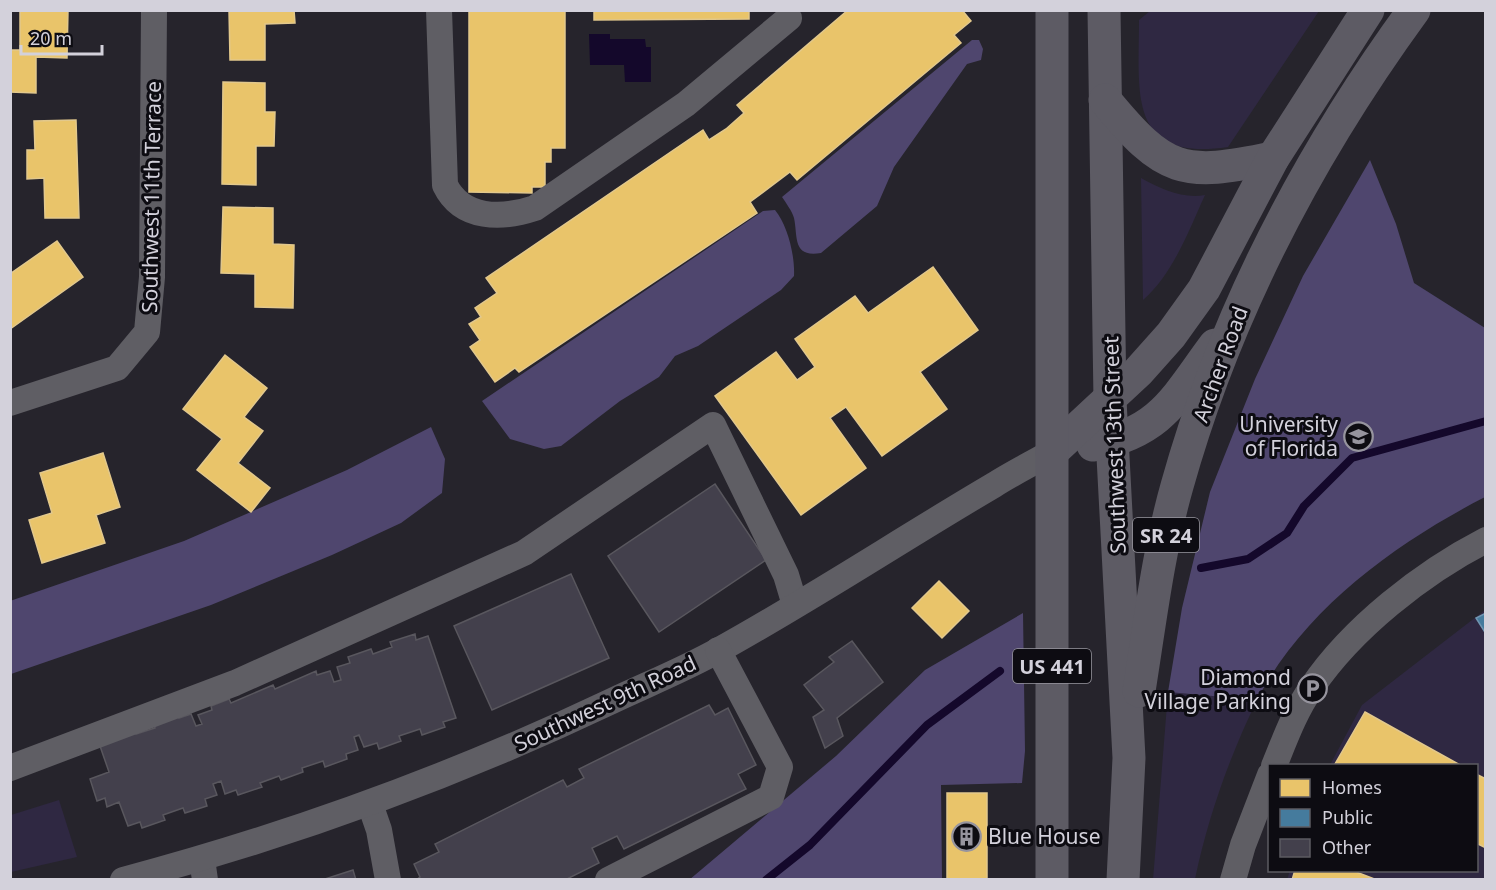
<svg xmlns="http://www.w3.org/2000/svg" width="1496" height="890" font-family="'Noto Sans',sans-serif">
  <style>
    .green { fill: #2f2842 }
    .forest { fill: #4f466e }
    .water { fill: #14082b }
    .homes { fill: #e9c46a; stroke: #e2c88c; stroke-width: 1.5 }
    .public { fill: #457b9d; stroke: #7095b0; stroke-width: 1.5 }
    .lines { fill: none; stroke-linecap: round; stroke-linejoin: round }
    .stream { stroke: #14082b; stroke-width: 8 }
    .building { fill: #43404c; stroke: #59575e; stroke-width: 1.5 }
    .minor { stroke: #5f5e64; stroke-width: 26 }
    .major { stroke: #5d5b64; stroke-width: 33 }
    .labels { text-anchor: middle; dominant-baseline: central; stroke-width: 6; stroke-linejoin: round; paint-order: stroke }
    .shield { fill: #0d0c12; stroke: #98969f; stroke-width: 1.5 }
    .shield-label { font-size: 20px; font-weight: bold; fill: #d3d1db }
    .street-label { font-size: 21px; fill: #d3d1db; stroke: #0d0c12 }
    .poi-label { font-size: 21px; fill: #d3d1db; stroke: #0d0c12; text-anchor: end }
  </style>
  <rect width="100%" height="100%" fill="#26242c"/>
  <g class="green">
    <path d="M1150,11h169l-91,136c-101,15 -89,-54 -89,-127z"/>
    <path d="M1141,178c20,11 42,21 64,17 -16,35 -32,79 -62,105z"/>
    <polygon points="1485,610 1485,879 1287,880 1290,870 1476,870 1476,766 1330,765 1362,705"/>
    <path d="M1168,692l89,8c-28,58 -49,117 -62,179l-42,1z"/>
    <polygon points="59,800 77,857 11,872 11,815"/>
  </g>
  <g class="forest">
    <path d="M972,40h7l4,9 -2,11 -14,4 -73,103 -17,39 -56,47c-29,5 -23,-17 -27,-35 -2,-7 -8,-15 -12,-21z"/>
    <path d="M1370,160l26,64 18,59 71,45v169c-89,46 -181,112 -228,203l-89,-8 14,-84 28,-116 45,-113 48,-103z"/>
    <path d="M775,210c13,16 20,46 19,66l-13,14 -83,56 -23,10 -16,21 -39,24 -59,45 -17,3 -34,-10 -28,-38 281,-190z"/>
    <polygon points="431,427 445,459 442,493 401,523 332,555 211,605 11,674 10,601 184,541 347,470"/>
    <polygon points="1023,613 1025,751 1022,783 941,785 942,879 689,880 836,756 925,670"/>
  </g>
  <polygon class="water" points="589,34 610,34 610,39 645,39 646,47 651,47 651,82 625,82 624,65 590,65"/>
  <g class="homes">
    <polygon points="20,10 68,10 67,58 36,57 36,93 10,92 10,50 20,50"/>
    <polygon points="229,10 294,10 295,23 265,24 265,60 230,60"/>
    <polygon points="469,10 565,10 565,148 551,148 551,162 545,162 545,187 532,187 532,193 469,192"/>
    <polygon points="594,10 749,10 749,19 594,20"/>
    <polygon points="848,10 962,10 971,21 954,35 961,43 797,180 790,172 750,202 757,213 519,372 515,368 495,382 470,347 480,340 469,324 481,317 475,308 497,293 486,278 703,130 709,140 726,129 744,113 737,105"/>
    <polygon points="223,82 265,83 265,112 275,112 274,146 256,146 256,185 222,184"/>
    <polygon points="76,120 79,218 45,218 44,178 27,179 27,150 35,150 34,121"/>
    <polygon points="223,207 273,208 273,244 294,245 293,308 255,307 255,274 221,273"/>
    <polygon points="57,241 83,277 10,329 10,274"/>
    <polygon points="933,267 978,330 920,372 947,409 882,456 846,407 830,418 866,468 801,515 715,396 776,352 797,380 815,367 795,339 855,296 868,313"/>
    <polygon points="225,355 267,388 244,417 263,431 238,463 270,488 251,512 197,470 222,439 183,409"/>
    <polygon points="103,453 120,507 96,515 105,543 42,563 29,520 52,513 40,473"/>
    <polygon points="939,581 969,611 942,638 912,608"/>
    <polygon points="1365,712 1415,740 1462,766 1335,764"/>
    <polygon points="1476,774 1486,779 1486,848 1476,843"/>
    <rect x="947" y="793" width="40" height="86"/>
    <polygon points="1295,870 1351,870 1377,880 1292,880"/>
  </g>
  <polygon class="public" points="1486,613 1486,634 1476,618"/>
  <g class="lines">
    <g class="stream">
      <polyline points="1201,568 1248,559 1287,533 1304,506 1352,458 1486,421"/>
      <polyline points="766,880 810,845 927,725 1000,671"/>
    </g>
  </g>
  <g class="building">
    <polygon points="715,484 766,560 659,632 608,556"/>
    <polygon points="571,574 609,658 492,710 454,626"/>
    <polygon points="415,634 416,640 428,636 456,718 443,722 445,727 422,735 420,729 399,736 401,741 379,749 377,743 364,747 359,735 354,737 358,750 346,754 347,759 325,767 323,761 302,768 303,772 281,780 279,776 260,783 262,787 238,795 236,790 225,794 221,781 213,784 217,795 205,799 207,806 185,813 183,808 163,815 165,820 142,828 140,822 128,826 119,802 107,807 105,798 97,801 90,779 109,772 100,746 133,728 136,734 155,728 154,722 177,713 179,718 191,714 196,726 202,724 198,715 212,710 211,706 229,699 231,703 273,685 275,689 316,671 317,675 330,671 334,682 341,680 337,667 350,663 348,657 371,649 373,654 392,647 390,642"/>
    <polygon points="852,641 883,682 837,718 843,736 825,748 813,717 824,710 804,685 834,662 829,657"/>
    <polygon points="709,705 715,715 728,708 756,765 738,774 746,789 624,849 617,836 592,848 599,863 565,880 416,880 420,877 414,864 439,852 435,844 563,780 567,787 584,778 579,769"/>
    <polygon points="353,870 356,880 322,880"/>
  </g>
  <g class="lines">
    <g class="minor">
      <path d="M439,10l6,175c17,35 57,34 90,23l151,-104 103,-86"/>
      <polyline points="10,403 117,368 147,332 152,277 154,10"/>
      <path d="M1274,766c11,-27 21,-55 38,-79 40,-59 110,-114 174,-147"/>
      <polyline points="10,768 235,683 524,553 713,425 786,575 795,605"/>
      <polyline points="370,804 379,830 388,880"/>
      <polyline points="202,859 205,880"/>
      <path d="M123,880c169,-45 331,-104 489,-179 36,-17 73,-32 107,-51 94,-52 183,-111 275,-165 19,-12 39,-22 58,-33"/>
      <polyline points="608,880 771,797 780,767 718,650"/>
      <polyline points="1233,880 1243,845 1270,775"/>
    </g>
    <g class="major">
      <polyline points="1104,10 1110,400 1129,758 1123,880"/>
      <path d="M1105,100c60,73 77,77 168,58"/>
      <path d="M1093,445c69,-13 83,-48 122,-100"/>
      <polyline points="1052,452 1138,372 1171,335 1204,289 1273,158 1368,10"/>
      <path d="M1139,691c11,-69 19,-138 38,-205 48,-172 132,-332 237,-476"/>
      <polyline points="1052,880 1052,10"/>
    </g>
  </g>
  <defs>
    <symbol id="university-ring" viewBox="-11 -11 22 22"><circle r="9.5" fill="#0d0c12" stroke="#96949e" stroke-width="1.5"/><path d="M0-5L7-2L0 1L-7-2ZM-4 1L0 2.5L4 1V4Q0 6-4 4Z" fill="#96949e"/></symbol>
    <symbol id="parking-ring" viewBox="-11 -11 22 22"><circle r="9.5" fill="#0d0c12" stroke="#96949e" stroke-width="1.5"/><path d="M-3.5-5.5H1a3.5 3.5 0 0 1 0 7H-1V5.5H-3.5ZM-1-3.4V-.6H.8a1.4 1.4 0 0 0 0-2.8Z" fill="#96949e"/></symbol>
    <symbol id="building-ring" viewBox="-11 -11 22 22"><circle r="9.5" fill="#0d0c12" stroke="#96949e" stroke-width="1.5"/><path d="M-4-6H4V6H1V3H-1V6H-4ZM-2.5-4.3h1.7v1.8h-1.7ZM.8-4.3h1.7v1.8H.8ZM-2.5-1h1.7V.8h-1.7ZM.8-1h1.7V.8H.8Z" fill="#96949e"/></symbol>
  </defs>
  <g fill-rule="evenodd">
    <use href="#university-ring" x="1342" y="420" width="33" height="33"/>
    <use href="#parking-ring" x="1296" y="672" width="33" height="33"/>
    <use href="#building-ring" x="950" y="820" width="33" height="33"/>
  </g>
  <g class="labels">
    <g class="shield">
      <rect x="1133" y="518" width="66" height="34" rx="4.5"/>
      <rect x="1013" y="649" width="78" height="34" rx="4.5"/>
    </g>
    <g class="shield-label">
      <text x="1166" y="535">SR 24</text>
      <text x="1052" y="666">US 441</text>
    </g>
    <g class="street-label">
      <text transform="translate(151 197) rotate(-89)">Southwest 11th Terrace</text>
      <text transform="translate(1220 364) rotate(-70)">Archer Road</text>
      <text transform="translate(1114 445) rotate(-92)">Southwest 13th Street</text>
      <text transform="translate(605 703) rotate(-25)">Southwest 9th Road</text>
    </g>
    <g class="poi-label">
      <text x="1338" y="424">University<tspan x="1338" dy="24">of Florida</tspan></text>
      <text x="1291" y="677">Diamond<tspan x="1291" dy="24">Village Parking</tspan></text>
      <text x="988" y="836" text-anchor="start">Blue House</text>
    </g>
  </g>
  <rect width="1496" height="890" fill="none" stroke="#d3d1db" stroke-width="24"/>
  <rect x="1268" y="764" width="210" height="108" fill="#0d0c12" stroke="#5c5b62" stroke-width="1.5"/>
  <rect x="1280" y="779" width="30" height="18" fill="#e9c46a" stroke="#5c5b62" stroke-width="1.5"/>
  <text x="1322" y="794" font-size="18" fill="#d3d1db">Homes</text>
  <rect x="1280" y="809" width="30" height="18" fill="#457b9d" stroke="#5c5b62" stroke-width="1.5"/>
  <text x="1322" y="824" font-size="18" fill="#d3d1db">Public</text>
  <rect x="1280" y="839" width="30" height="18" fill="#43404c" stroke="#5c5b62" stroke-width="1.5"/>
  <text x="1322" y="854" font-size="18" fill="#d3d1db">Other</text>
  <path d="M21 45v9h81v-9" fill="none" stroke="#d3d1db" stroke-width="3"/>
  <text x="30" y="45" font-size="18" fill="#d3d1db" stroke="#0d0c12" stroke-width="4.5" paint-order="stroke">20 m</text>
</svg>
